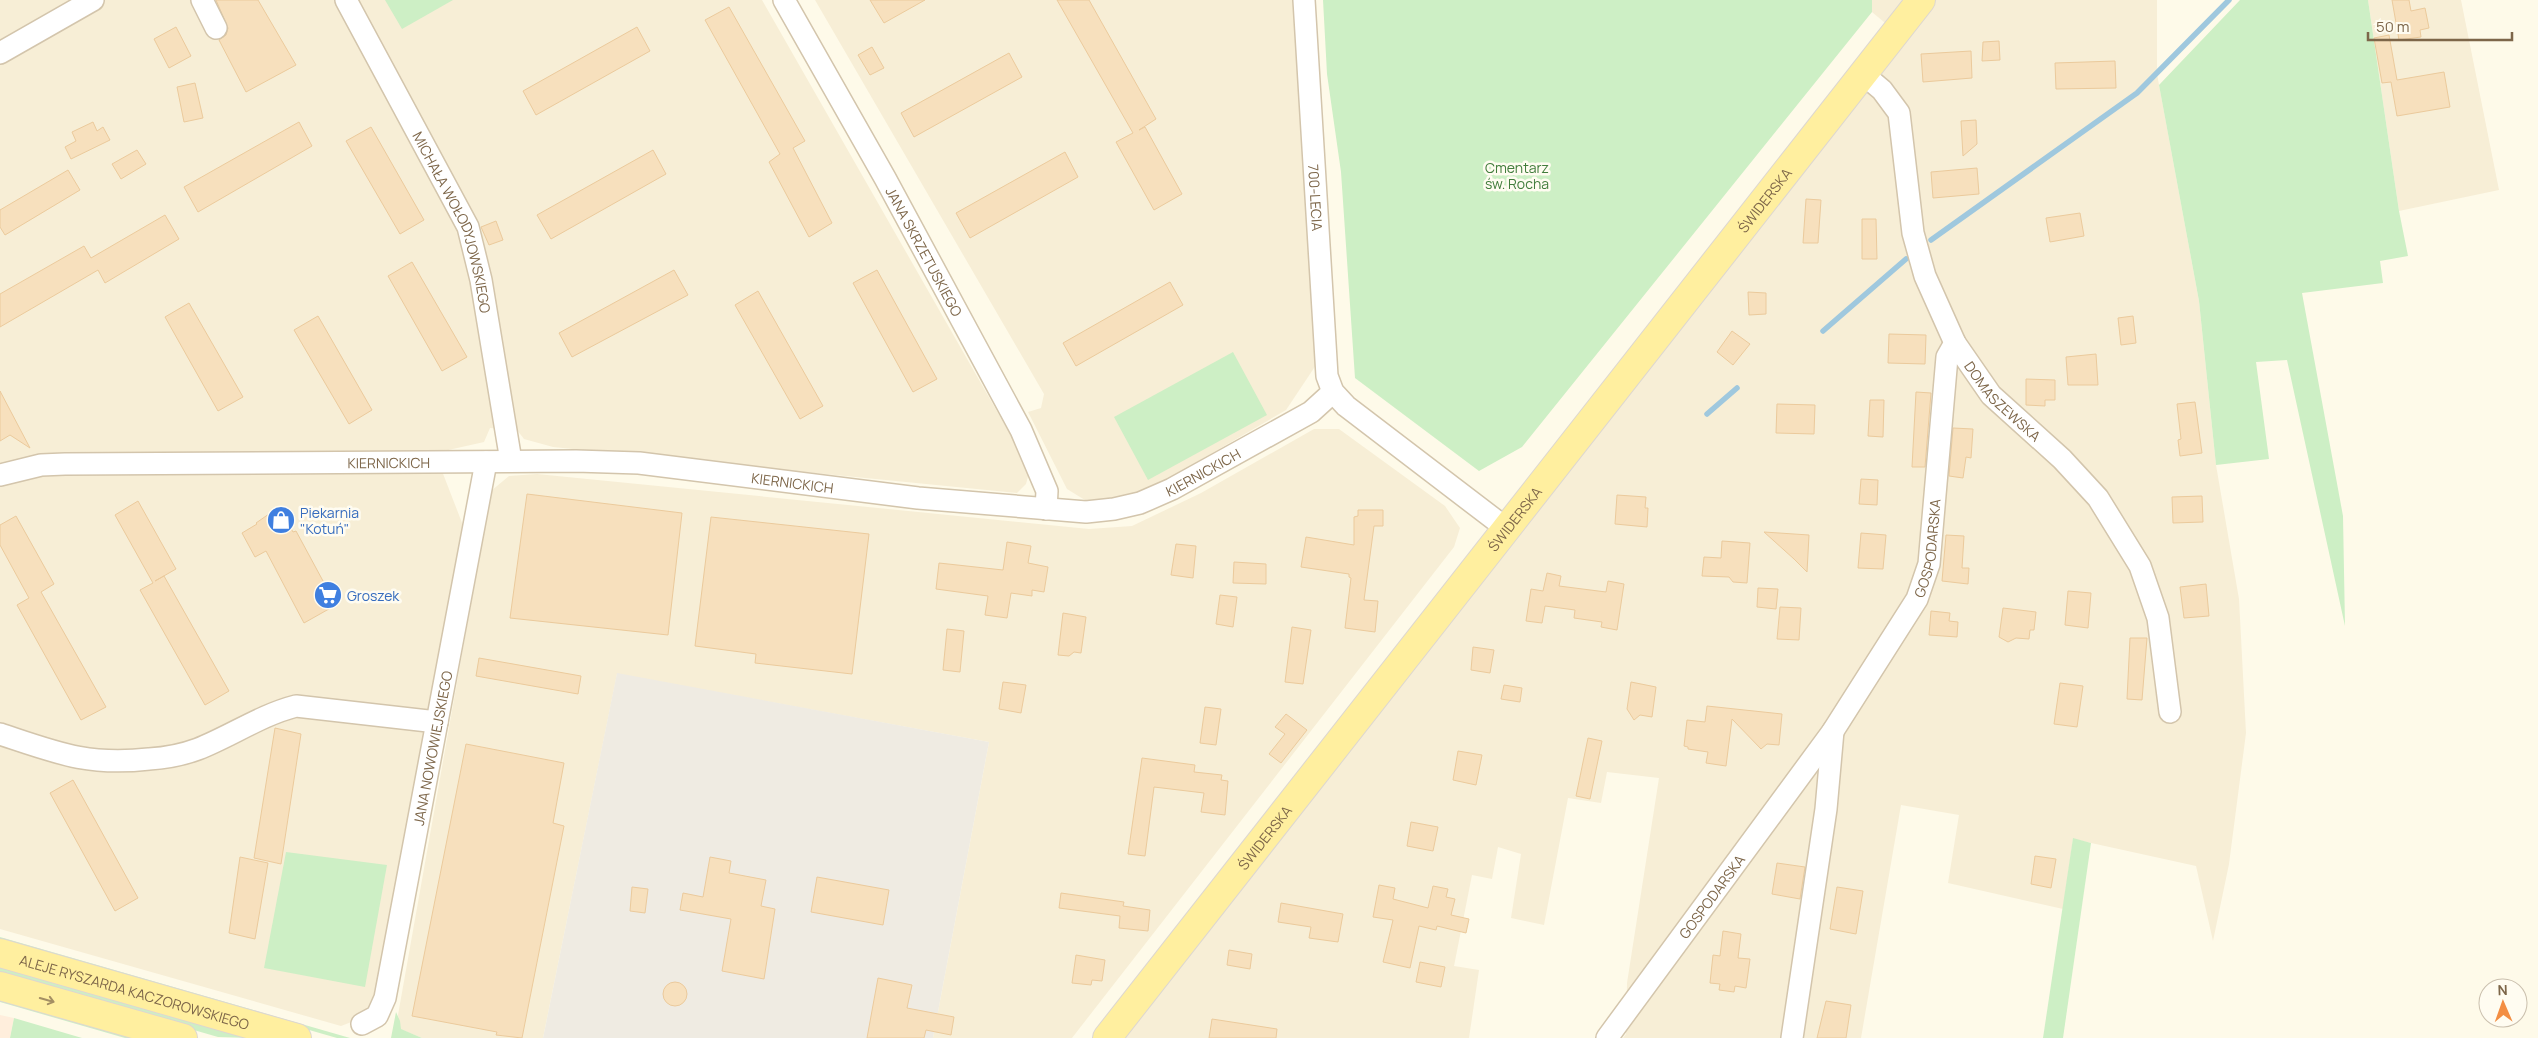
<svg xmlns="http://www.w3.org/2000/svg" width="2538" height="1038" font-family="Manrope,sans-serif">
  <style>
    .residential { fill: #f7eed6 }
    .commercial { fill: #ffeedc }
    .industrial { fill: #efebe2 }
    .green { fill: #cdefc5 }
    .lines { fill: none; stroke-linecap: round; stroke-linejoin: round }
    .stream { stroke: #9fc8de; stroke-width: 5.5 }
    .building { fill: #f7e0bd; stroke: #ebca9c }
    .minor-casing { stroke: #d3c5ac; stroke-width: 24 }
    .major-casing { stroke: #ddd7d0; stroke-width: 30 }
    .minor { stroke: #fff; stroke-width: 21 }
    .major { stroke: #ffef9f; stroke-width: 28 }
    .oneway { stroke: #a48f63 }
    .labels { text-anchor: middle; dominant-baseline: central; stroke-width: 5; stroke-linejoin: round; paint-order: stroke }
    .park-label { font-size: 14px; fill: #427d3c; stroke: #fffcf1 }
    .street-label { font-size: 14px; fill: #7d6649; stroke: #fffcf1 }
    .shop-label { font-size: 14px; fill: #366cbe; stroke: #fffcf1; text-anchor: start }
  </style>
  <rect width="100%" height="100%" fill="#fefae9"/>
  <g class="residential">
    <polygon points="0,0 762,0 1030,469 1026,484 1017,493 553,447 524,439 517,430 490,428 484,442 435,453 464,528 375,1013 341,1026 0,929"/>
    <polygon points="815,0 1296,0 1316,365 1286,410 1140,495 1093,505 1067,489 1028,412 1041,408 1044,394"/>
    <polygon points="1872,0 1911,0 1890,27 1872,12"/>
    <polygon points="1927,0 2157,0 2157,74 2199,301 2216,465 2239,599 2246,733 2229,864 2213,941 2196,866 2073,839 2063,909 1948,883 1959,815 1901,805 1861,1038 1623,1038 1626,1034 1627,983 1659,778 1607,772 1601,803 1568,798 1544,925 1511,918 1521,854 1498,847 1492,879 1472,875 1454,966 1479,970 1469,1038 1111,1038"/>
    <polygon points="2368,0 2461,0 2499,190 2399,211"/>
    <polygon points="1314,429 1339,429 1445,506 1460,528 1454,547 1072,1038 933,1038 989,742 617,674 543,1038 422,1038 400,1029 398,1015 491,491 509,476 537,474 1089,529 1132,526 1201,493"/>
  </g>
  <polygon class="commercial" points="0,1015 14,1018 10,1038 0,1038"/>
  <polygon class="industrial" points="617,673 989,742 933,1038 543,1038"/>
  <g class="green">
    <polygon points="385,0 453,0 402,29"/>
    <polygon points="1323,0 1872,0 1872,12 1522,447 1479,471 1355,378 1341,172 1327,74"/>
    <polygon points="2240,0 2368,0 2399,211 2408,256 2380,261 2383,283 2302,293 2343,516 2345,626 2287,360 2256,362 2269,459 2216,465 2199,301 2159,85"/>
    <polygon points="1233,352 1267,415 1148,480 1114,417"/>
    <polygon points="2073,838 2091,843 2063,1038 2043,1038"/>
    <polygon points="286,852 387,865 365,987 264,968"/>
    <polygon points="0,937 350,1038 337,1038 0,941"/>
    <polygon points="0,966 250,1038 218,1037 0,974"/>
    <polygon points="0,998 138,1038 125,1038 0,1002"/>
    <polygon points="396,1012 400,1021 401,1029 422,1038 391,1038"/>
    <polygon points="14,1018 82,1038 10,1038"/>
  </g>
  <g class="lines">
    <g class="stream">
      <polyline points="1931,240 2137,93 2229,0"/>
      <polyline points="1823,331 1906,259"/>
      <polyline points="1707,414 1737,388"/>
    </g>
  </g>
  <g class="building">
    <polygon points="216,0 258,0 296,65 246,92 219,40 226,35 228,28"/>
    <polygon points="870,0 925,0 884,23"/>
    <polygon points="1057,0 1089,0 1156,119 1139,130 1145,127 1182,194 1154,210 1116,142 1133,133"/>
    <polygon points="2392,0 2409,0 2411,11 2425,8 2429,28 2420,30 2421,37 2399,40"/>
    <polygon points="729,7 805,141 793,148 832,223 809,237 769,162 780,154 705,20"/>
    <polygon points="176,27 191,56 169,68 154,39"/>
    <polygon points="637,27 650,51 536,115 523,91"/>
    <polygon points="2389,35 2397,80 2444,72 2450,107 2397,116 2391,82 2382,83 2374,38"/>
    <polygon points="1999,41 2000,60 1982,61 1983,42"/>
    <polygon points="872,47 884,68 870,75 858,55"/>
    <polygon points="1971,51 1972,78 1923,82 1921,54"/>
    <polygon points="1009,53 1022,77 914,137 901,113"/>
    <polygon points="2115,61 2116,88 2056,89 2055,63"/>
    <polygon points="195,83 203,118 184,122 177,87"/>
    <polygon points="1976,120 1977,144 1963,156 1961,121"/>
    <polygon points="93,122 97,131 103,127 110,140 71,159 65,147 76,141 72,132"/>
    <polygon points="299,122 312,146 198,212 184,187"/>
    <polygon points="371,127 424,220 400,234 346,141"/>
    <polygon points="137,150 146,164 121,179 112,164"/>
    <polygon points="653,150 666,174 551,239 537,215"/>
    <polygon points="1065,152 1078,177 970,238 956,213"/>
    <polygon points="1977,168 1979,194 1933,198 1931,172"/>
    <polygon points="68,170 80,190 5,235 0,227 0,210"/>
    <polygon points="1806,199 1821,200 1818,243 1803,243"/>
    <polygon points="2080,213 2084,236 2050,242 2046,218"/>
    <polygon points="165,215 179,239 105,283 98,270 0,327 0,294 84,246 91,258"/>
    <polygon points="1862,219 1876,219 1877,259 1862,259"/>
    <polygon points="496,221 503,240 489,245 481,227"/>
    <polygon points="412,262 467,357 442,371 388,276"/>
    <polygon points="674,270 688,295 572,357 559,333"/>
    <polygon points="877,270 937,379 913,392 853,283"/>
    <polygon points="1170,282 1183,305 1076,366 1063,343"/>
    <polygon points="758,291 823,406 800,419 735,305"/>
    <polygon points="1748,292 1766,293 1766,314 1749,315"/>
    <polygon points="189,303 243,397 218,411 165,317"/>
    <polygon points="318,316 372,410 349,424 294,330"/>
    <polygon points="2133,316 2136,343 2121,345 2118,318"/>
    <polygon points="1732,331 1750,344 1733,365 1717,352"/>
    <polygon points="1889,334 1926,335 1925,364 1888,363"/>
    <polygon points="2096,354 2098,385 2068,385 2066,357"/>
    <polygon points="2026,379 2055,380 2055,400 2045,400 2045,406 2026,405"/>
    <polygon points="0,391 30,448 10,435 0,441"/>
    <polygon points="1916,392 1931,393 1925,467 1912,467"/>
    <polygon points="1870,400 1884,400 1883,437 1868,436"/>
    <polygon points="2195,402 2202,453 2180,456 2178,440 2181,439 2177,404"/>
    <polygon points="1777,404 1815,405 1814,434 1776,433"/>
    <polygon points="1953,428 1973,429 1971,458 1966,457 1963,478 1949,476"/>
    <polygon points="1861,479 1878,480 1877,505 1859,504"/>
    <polygon points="527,494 682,513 668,635 510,618"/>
    <polygon points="1617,495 1646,497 1645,508 1648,508 1647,527 1615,524"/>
    <polygon points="2202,496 2203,522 2173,523 2172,497"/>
    <polygon points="138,501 176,569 155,581 164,576 229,691 205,705 140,590 153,583 115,515"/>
    <polygon points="279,507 293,532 296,531 336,605 304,623 266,551 255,557 242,533 257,524 256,523"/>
    <polygon points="1358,510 1383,510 1383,526 1374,526 1364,600 1378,601 1375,632 1345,628 1351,578 1349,577 1349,574 1301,567 1306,537 1354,545 1354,517 1358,516"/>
    <polygon points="16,516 54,584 41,592 106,707 81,720 17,605 29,598 0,545 0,525"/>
    <polygon points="711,517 869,534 852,674 755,663 756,654 695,646"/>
    <polygon points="1764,532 1809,535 1807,572 1794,559"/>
    <polygon points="1861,533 1886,535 1883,569 1858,568"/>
    <polygon points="1946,535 1964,536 1962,568 1969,568 1968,584 1942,581"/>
    <polygon points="1722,541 1750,543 1747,583 1733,582 1729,577 1702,576 1704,557 1721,558"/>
    <polygon points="1007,542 1031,546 1028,563 1048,567 1044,592 1032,590 1032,596 1011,593 1007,618 985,615 988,596 936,589 939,563 1003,570"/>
    <polygon points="1176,544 1196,546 1193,578 1171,575"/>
    <polygon points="1234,562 1266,564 1266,584 1233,583"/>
    <polygon points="1547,573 1561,576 1559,586 1606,592 1608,581 1624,584 1617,630 1601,627 1602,622 1574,618 1575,610 1545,606 1542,623 1526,621 1531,589 1543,591"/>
    <polygon points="2206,584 2209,616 2184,618 2180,587"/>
    <polygon points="1758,588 1778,589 1776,609 1757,607"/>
    <polygon points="2068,591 2091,593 2088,628 2065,625"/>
    <polygon points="1220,595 1237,597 1233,627 1216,624"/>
    <polygon points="1780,607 1801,608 1799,640 1777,639"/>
    <polygon points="2003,608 2036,612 2034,630 2030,630 2029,639 2016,638 2008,642 1999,637"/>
    <polygon points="1931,611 1950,613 1949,621 1958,622 1957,637 1929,635"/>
    <polygon points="1063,613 1086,617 1081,653 1074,652 1069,656 1058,655"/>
    <polygon points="1292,627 1311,630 1303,684 1285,682"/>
    <polygon points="947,629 964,631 960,672 943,670"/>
    <polygon points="2130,638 2147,638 2142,700 2127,699"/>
    <polygon points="1473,647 1494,650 1490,673 1471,670"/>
    <polygon points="479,658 581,676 578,694 476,676"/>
    <polygon points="1003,682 1026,685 1021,713 999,709"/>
    <polygon points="1631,682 1656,687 1652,717 1640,715 1634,720 1627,709"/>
    <polygon points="2060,683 2083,686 2077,727 2054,724"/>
    <polygon points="1504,685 1522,688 1520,702 1501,699"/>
    <polygon points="1707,706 1782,714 1779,745 1767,744 1761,749 1732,719 1726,766 1706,763 1708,752 1688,749 1688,747 1684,746 1687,720 1705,722"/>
    <polygon points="1205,707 1221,709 1216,745 1200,743"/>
    <polygon points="1286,714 1307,730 1281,763 1269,754 1285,734 1275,727"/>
    <polygon points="275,728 301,734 281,864 254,858"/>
    <polygon points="1588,738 1602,741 1590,799 1576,796"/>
    <polygon points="466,744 564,763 553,823 564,826 522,1038 496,1035 497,1032 412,1016"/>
    <polygon points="1458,751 1482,755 1476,785 1453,780"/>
    <polygon points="1142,758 1195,765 1194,772 1222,775 1221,780 1228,781 1225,815 1201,812 1204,793 1154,787 1145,856 1128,854"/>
    <polygon points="73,780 138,898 115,911 50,793"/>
    <polygon points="1411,822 1438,827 1433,851 1407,846"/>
    <polygon points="2035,856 2056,859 2051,888 2031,884"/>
    <polygon points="240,857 268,863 255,939 229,933"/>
    <polygon points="710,857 731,861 729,873 766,880 761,906 775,909 764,979 722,971 731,919 680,910 683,893 703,897"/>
    <polygon points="1777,863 1805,867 1800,899 1772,894"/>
    <polygon points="817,877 889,890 883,925 811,912"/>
    <polygon points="1379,885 1395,888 1393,899 1428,908 1433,886 1448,889 1446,897 1455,899 1451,915 1469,919 1466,933 1437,926 1436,930 1419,926 1410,968 1383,962 1393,920 1373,917"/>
    <polygon points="632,887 648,889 645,913 630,911"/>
    <polygon points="1837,887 1863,891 1856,934 1830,929"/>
    <polygon points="1061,893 1124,902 1123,906 1150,910 1148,931 1119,928 1120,916 1059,908"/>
    <polygon points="1281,903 1343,914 1338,942 1309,938 1311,927 1278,922"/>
    <polygon points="1723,931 1741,934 1738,958 1750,959 1746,988 1735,986 1734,992 1719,990 1720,984 1710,983 1713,955 1720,956"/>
    <polygon points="1229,950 1252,954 1250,969 1227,965"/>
    <polygon points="1076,955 1105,960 1102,981 1092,980 1091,985 1072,983"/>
    <polygon points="1420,962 1445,967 1441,987 1416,982"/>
    <polygon points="878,978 912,985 907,1008 954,1017 951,1035 926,1030 924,1038 867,1038"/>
    <circle cx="675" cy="994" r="12"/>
    <polygon points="1826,1001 1851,1005 1846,1038 1817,1038"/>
    <polygon points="1212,1019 1277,1029 1276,1038 1209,1038"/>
  </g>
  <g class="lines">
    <defs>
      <g id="minor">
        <polyline points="202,0 216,28"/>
        <path id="s1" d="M346,0l122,227 13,53 30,181"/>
        <path id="s2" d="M784,0l101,178 136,252 26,61 -1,18"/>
        <path id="s3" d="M1304,0l23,376 6,16 13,14 161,123"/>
        <polyline points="0,53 93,0"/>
        <path id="s4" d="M1863,74l19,16 17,23 14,120 12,43 30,67 36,52 71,64 36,39 42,68 18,52 12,94"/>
        <path id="s5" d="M0,475l41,-10 24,-1 511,-3 63,2 279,35 168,14 28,-3 26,-6 32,-14 139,-77 22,-20"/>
        <path d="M0,734c57,19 88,32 149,25 16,-1 33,-4 49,-10 33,-13 63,-34 98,-43l141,16"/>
        <path id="s6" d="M362,1024l15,-8 8,-18 101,-536"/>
        <path id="s7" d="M1607,1038l226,-307 84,-132 12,-35 18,-207 8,-14"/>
        <polyline points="1792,1038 1826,809 1833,731"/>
      </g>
      <g id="major">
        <path id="s8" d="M0,953l297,85"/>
        <polyline points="0,986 183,1038"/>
        <path id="s9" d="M1107,1038l814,-1038"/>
      </g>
    </defs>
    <use href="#minor" class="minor-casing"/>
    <use href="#major" class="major-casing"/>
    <use href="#minor" class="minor"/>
    <use href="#major" class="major"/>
  </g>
  <defs><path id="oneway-shaft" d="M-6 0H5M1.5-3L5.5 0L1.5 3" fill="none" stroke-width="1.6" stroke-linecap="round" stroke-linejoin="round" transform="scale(1.25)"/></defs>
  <use class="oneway" href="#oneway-shaft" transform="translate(47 1000) rotate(16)"/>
  <defs>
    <symbol id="shop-disc" viewBox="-11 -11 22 22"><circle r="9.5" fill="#3f7fe0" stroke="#fffcf1"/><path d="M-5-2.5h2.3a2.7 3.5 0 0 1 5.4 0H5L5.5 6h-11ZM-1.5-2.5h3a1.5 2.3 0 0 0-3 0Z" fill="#fff"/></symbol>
    <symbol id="supermarket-disc" viewBox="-11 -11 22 22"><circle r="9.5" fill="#3f7fe0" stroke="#fffcf1"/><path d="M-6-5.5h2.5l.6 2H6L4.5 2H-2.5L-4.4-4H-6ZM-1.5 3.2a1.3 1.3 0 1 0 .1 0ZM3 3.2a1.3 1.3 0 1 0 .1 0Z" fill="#fff"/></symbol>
  </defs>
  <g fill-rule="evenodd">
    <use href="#shop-disc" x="265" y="504" width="32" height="32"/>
    <use href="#supermarket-disc" x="312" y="579" width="32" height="32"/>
  </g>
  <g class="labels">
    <g class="park-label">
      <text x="1517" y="167">Cmentarz<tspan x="1517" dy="16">św. Rocha</tspan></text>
    </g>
    <g class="street-label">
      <text stroke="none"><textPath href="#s3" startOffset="198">700-LECIA</textPath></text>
      <text stroke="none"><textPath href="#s9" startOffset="1065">ŚWIDERSKA</textPath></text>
      <text stroke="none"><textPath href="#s1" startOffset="248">MICHAŁA WOŁODYJOWSKIEGO</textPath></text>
      <text stroke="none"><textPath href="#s2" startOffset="288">JANA SKRZETUSKIEGO</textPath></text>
      <text stroke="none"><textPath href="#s4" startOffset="368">DOMASZEWSKA</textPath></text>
      <text stroke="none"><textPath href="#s5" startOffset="390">KIERNICKICH</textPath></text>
      <text stroke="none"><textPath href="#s5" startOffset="1215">KIERNICKICH</textPath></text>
      <text stroke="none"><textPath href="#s5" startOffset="795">KIERNICKICH</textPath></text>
      <text stroke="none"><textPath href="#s9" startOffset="660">ŚWIDERSKA</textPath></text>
      <text stroke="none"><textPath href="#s7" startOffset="590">GOSPODARSKA</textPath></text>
      <text stroke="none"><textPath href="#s6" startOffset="291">JANA NOWOWIEJSKIEGO</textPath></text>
      <text stroke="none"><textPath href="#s9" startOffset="255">ŚWIDERSKA</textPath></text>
      <text stroke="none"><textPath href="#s7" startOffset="176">GOSPODARSKA</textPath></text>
      <text stroke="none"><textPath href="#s8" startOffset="140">ALEJE RYSZARDA KACZOROWSKIEGO</textPath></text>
    </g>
    <g class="shop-label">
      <text x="300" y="512">Piekarnia<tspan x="300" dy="16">"Kotuń"</tspan></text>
      <text x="347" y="595">Groszek</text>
    </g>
  </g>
  <g transform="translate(2503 1003) rotate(358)"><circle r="24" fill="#fffcf1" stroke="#cbc0ae"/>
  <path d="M0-4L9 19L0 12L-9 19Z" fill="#f38e43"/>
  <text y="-8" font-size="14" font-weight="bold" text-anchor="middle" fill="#7d6649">N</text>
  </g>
  <path d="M2368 32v8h144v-8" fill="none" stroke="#7d6649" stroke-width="2.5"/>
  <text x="2376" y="32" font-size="15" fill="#7d6649" stroke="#fffcf1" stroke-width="4" paint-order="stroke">50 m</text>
</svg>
